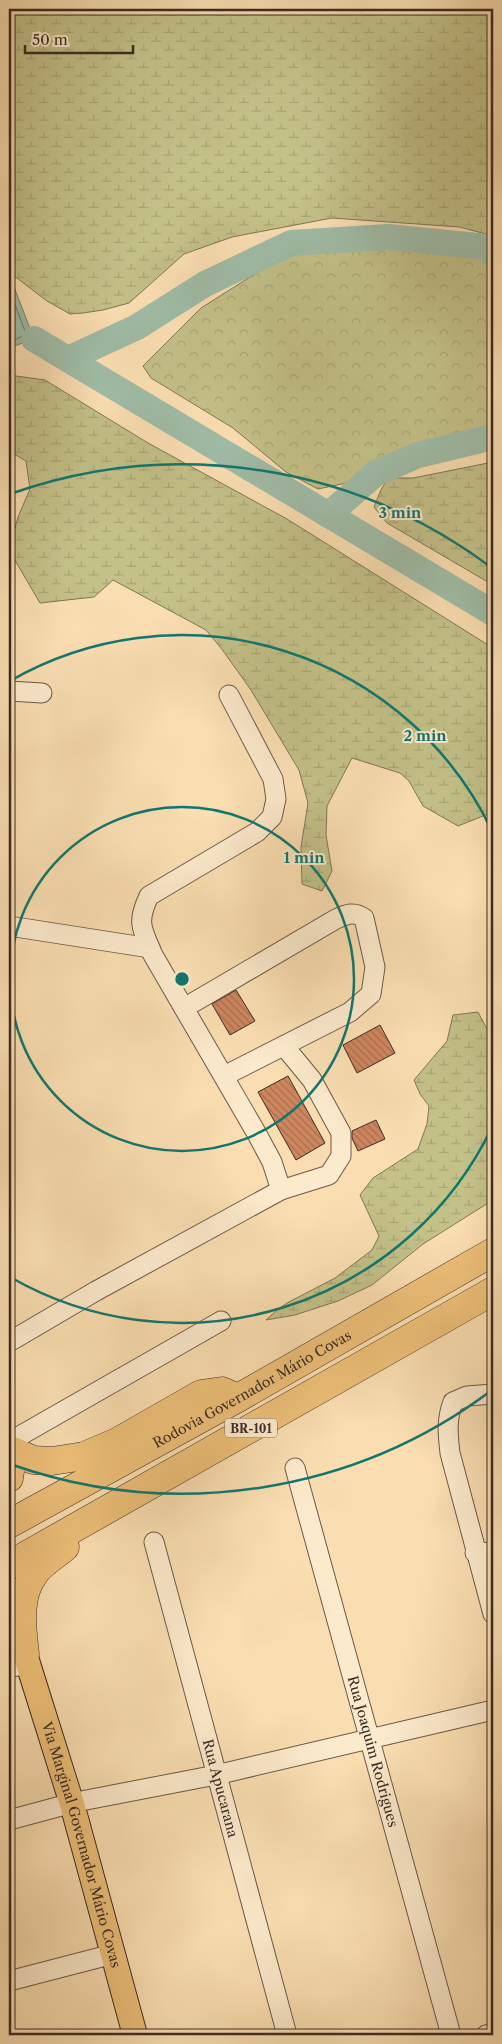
<svg xmlns="http://www.w3.org/2000/svg" width="502" height="2044" font-family="'Libre Caslon Text',serif">
  <style>
    .forest { fill: url(#forest-crowns); stroke: #7f7656 }
    .wetland { fill: url(#wetland-marsh); stroke: #7f7656 }
    .water { fill: #9fbca7; stroke: #778273 }
    .lines { fill: none; stroke-linecap: round; stroke-linejoin: round }
    .shore { stroke: #6d7466; stroke-width: 1 }
    .river { stroke: #9fbca7; stroke-width: 26 }
    .building { fill: url(#building-back-hatch); stroke: #3b2b25 }
    .minor-casing { stroke: #6b5848; stroke-width: 21 }
    .major-casing { stroke: #3b2b25; stroke-width: 26 }
    .highway-casing { stroke: #3b2b25; stroke-width: 29 }
    .minor { stroke: #fceacc; stroke-width: 19 }
    .major { stroke: #edbf78; stroke-width: 24 }
    .highway { stroke: #edbf78; stroke-width: 28 }
    .ring { fill: none; stroke: #0f766e; stroke-width: 2.5 }
    .labels { text-anchor: middle; dominant-baseline: central; stroke-width: 4; stroke-linejoin: round; paint-order: stroke }
    .shield { fill: #fceacc; stroke: #756457; stroke-width: 1 }
    .shield-label { font-size: 12px; font-weight: bold; fill: #3b2b25 }
    .street-label { font-size: 14px; fill: #3b2b25; stroke: #fceacc }
    .centre { fill: #0f766e; stroke: #fceacc; stroke-width: 2.5 }
    .ring-label { font-size: 15px; text-anchor: middle; font-weight: bold; fill: #0f766e; stroke: #fceacc; stroke-width: 4; stroke-linejoin: round; paint-order: stroke }
  </style>
  <defs>
    <pattern id="forest-crowns" width="20" height="18" patternUnits="userSpaceOnUse" patternTransform="scale(1.25)"><rect width="20" height="18" fill="#c3c088"/><path d="M2 6a3 3 0 1 1 6 0M12 15a3 3 0 1 1 6 0" fill="none" stroke="#a8a575"/></pattern>
    <pattern id="wetland-marsh" width="20" height="14" patternUnits="userSpaceOnUse" patternTransform="scale(1.25)"><rect width="20" height="14" fill="#c3c088"/><path d="M1 5h8M5 5V1M11 12h8M15 12V8" fill="none" stroke="#a8a575"/></pattern>
    <pattern id="building-back-hatch" width="6" height="6" patternUnits="userSpaceOnUse" patternTransform="scale(1.25)"><rect width="6" height="6" fill="#ce865e"/><path d="M-1 5l2 2M0 0l6 6M5-1l2 2" fill="none" stroke="#a86e4d"/></pattern>
  </defs>
  <rect width="100%" height="100%" fill="#fadeb1"/>
  <filter id="stains"><feTurbulence type="fractalNoise" baseFrequency=".004" numOctaves="4"/><feColorMatrix values="0 0 0 0 .2 0 0 0 0 .09 0 0 0 0 .02 0 0 0 .5 -.17"/></filter>
  <radialGradient id="worn" r=".72"><stop offset=".6" stop-color="#630" stop-opacity="0"/><stop offset="1" stop-color="#630" stop-opacity=".3"/></radialGradient>
  <polygon class="forest" points="376,244 463,249 493,265 493,429 472,436 416,444 381,459 356,481 318,489 286,472 233,428 151,378 143,366 201,308 277,260 312,250"/>
  <g class="wetland">
    <polygon points="9,9 493,9 493,236 460,227 332,218 232,237 184,254 129,303 103,310 83,313 70,314 47,301 9,272"/>
    <polygon points="9,375 45,380 148,443 287,519 493,648 493,812 458,826 423,806 409,781 400,773 352,758 327,806 326,835 332,871 322,891 302,884 301,847 308,803 299,770 251,690 221,648 206,630 113,580 94,597 40,603 9,550 18,517 30,489 26,461 9,451"/>
    <polygon points="493,462 493,585 387,523 374,507 381,490 388,478 413,478"/>
    <polygon points="478,1012 493,1040 493,1200 423,1244 372,1285 338,1301 295,1315 266,1320 277,1310 287,1303 335,1278 372,1250 379,1236 360,1195 373,1178 418,1149 427,1124 429,1106 420,1094 414,1080 447,1041 453,1015"/>
  </g>
  <polygon class="water" points="9,274 34,339 9,348"/>
  <g class="lines">
    <polyline class="shore" points="9,288 26,334 9,343"/>
    <g class="river">
      <polyline points="34,339 493,613"/>
      <polyline points="68,359 137,327 205,284 291,243 388,237 486,247 493,254"/>
      <polyline points="328,515 376,473 418,455 493,437"/>
    </g>
  </g>
  <g class="building">
    <polygon points="236,990 255,1021 230,1035 212,1004"/>
    <polygon points="380,1025 395,1053 357,1073 343,1045"/>
    <polygon points="288,1076 325,1143 296,1160 258,1092"/>
    <polygon points="376,1120 385,1139 358,1151 352,1138 352,1131"/>
  </g>
  <g class="lines">
    <defs>
      <g id="minor">
        <polyline points="9,691 42,693"/>
        <polyline points="9,926 150,948"/>
        <path d="M184,1008l152,-89c11,-5 18,-8 28,-1l11,49 -4,27 -21,18 -126,64"/>
        <polyline points="281,1190 329,1175 341,1156 341,1133 312,1080 284,1046"/>
        <path d="M9,1342l87,-51 185,-101 -9,-28 -15,-28 -104,-179c-11,-26 -17,-32 -4,-59l108,-64 15,-15 4,-18 -3,-20 -44,-84"/>
        <path d="M493,1394l-26,2 -14,6c-7,18 -5,33 -3,51l43,161"/>
        <polyline points="9,1442 221,1321"/>
        <path id="s1" d="M295,1468l156,567"/>
        <path id="s2" d="M154,1542l133,493"/>
        <polyline points="475,1553 493,1552"/>
        <polyline points="9,1667 28,1665"/>
        <polyline points="9,1820 76,1802 216,1775 493,1710"/>
        <polyline points="9,1981 113,1954"/>
        <polyline points="486,2035 493,2034"/>
      </g>
      <g id="major">
        <path id="s3" d="M25,1654l47,150 63,231"/>
      </g>
      <g id="highway">
        <polyline points="9,1478 13,1451 33,1460 52,1461 84,1456 117,1442 201,1394 222,1391 238,1398"/>
        <path id="s4" d="M9,1524l229,-126 255,-146"/>
        <polyline points="9,1565 493,1291"/>
        <path d="M25,1654c-3,-26 -8,-58 10,-81 7,-10 20,-17 30,-26"/>
      </g>
    </defs>
    <use href="#minor" class="minor-casing"/>
    <use href="#major" class="major-casing"/>
    <use href="#highway" class="highway-casing"/>
    <use href="#minor" class="minor"/>
    <use href="#major" class="major"/>
    <use href="#highway" class="highway"/>
  </g>
  <g class="ring">
    <circle cx="182" cy="979" r="172"/>
    <path d="M492 1127A344 344 0 0 1 10 1277M10 681A344 344 0 0 1 492 831"/>
    <path d="M492 1390A515 515 0 0 1 10 1464M10 494A515 515 0 0 1 492 568"/>
  </g>
  <g class="labels">
    <rect class="shield" x="225" y="1418.5" width="52" height="19" rx="4"/>
    <g class="shield-label">
      <text x="251" y="1428">BR-101</text>
    </g>
    <g class="street-label">
      <text stroke="none"><textPath href="#s4" startOffset="278">Rodovia Governador Mário Covas</textPath></text>
      <text stroke="none"><textPath href="#s1" startOffset="294">Rua Joaquim Rodrigues</textPath></text>
      <text stroke="none"><textPath href="#s2" startOffset="255">Rua Apucarana</textPath></text>
      <text stroke="none"><textPath href="#s3" startOffset="199">Via Marginal Governador Mário Covas</textPath></text>
    </g>
  </g>
  <circle cx="182" cy="979" r="8" class="centre"/>
  <g class="ring-label">
    <text x="400" y="518">3 min</text>
    <text x="425" y="741">2 min</text>
    <text x="304" y="863">1 min</text>
  </g>
  <rect width="502" height="2044" fill="none" stroke="#fadeb1" stroke-width="30"/>
  <rect x="10" y="10" width="482" height="2024" fill="none" stroke="#3b2b25" stroke-width="2.5"/>
  <rect x="15" y="15" width="472" height="2014" fill="none" stroke="#3b2b25"/>
  <path d="M25 45v8h108v-8" fill="none" stroke="#3b2b25" stroke-width="2.5"/>
  <text x="32" y="45" font-size="15" fill="#3b2b25" stroke="#fceacc" stroke-width="4" paint-order="stroke">50 m</text>
  <rect width="100%" height="100%" filter="url(#stains)"/>
  <rect width="100%" height="100%" fill="url(#worn)"/>
</svg>
